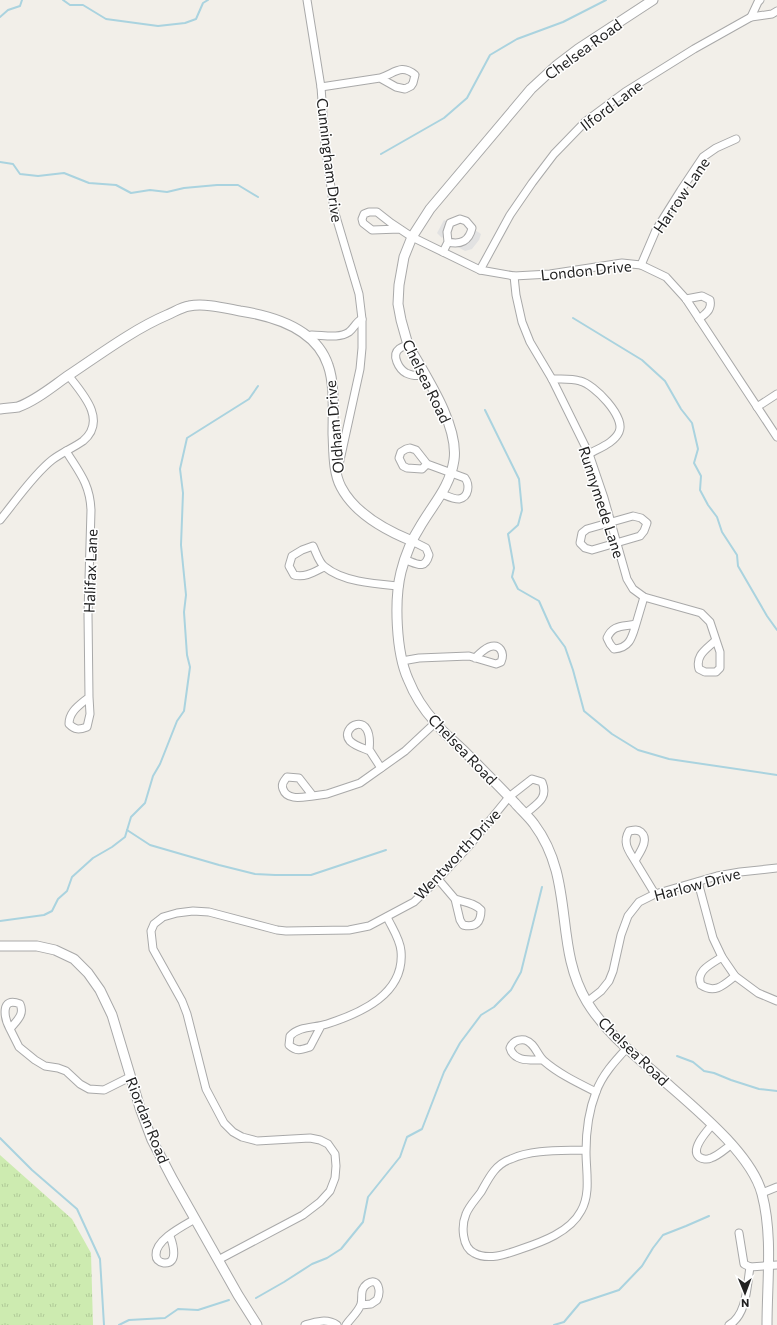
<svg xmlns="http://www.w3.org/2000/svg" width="777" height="1325" font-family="Commissioner,sans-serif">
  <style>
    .grass { fill: url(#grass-tufts) }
    .parking { fill: #e2e2e2 }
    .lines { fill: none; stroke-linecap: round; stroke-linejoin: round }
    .stream { stroke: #aad3df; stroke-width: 2 }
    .minor-casing { stroke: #a9a9a9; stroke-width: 9 }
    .tertiary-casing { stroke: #a9a9a9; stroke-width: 11 }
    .minor { stroke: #fff; stroke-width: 7 }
    .tertiary { stroke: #fff; stroke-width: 9 }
    .labels { text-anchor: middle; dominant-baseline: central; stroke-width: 3; stroke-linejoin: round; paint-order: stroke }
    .street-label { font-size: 15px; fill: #222; stroke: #fff }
  </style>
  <defs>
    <pattern id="grass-tufts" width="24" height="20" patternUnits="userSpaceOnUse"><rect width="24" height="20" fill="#cdebb0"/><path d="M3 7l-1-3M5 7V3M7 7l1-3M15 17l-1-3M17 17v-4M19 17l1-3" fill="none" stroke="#b0c997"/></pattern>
  </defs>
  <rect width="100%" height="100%" fill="#f2efe9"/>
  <polygon class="grass" points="0,1155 72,1219 91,1253 93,1325 0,1325"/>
  <g class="parking">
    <polygon points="444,220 450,223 447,232 442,238 437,233"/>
    <polygon points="472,228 481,234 479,240 472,249 465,251 458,247 470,236"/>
  </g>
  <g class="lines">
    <g class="stream">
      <polyline points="63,0 70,5 83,5 106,19 158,26 185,23 196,19 203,3 208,0"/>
      <polyline points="0,17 8,10 20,6 22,0"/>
      <polyline points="381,154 444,118 467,98 490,55 517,39 563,22 606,0"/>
      <polyline points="0,162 13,164 20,174 38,176 64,173 89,183 116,185 131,193 150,190 167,192 184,188 217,185 238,185 258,197"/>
      <polyline points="573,318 642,360 665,381 681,409 692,423 698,449 694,463 701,476 700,490 708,505 717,517 722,532 737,555 738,566 767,616 777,630"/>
      <polyline points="485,410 519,479 522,510 518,525 508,534 514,568 512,577 518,589 539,601 551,628 565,647 573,670 584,711 612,734 638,750 669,759 777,775"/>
      <polyline points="127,830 150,845 219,865 255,874 275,875 311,875 386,850"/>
      <polyline points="0,921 44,915 52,911 58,899 67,891 72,877 93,858 112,847 125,837 131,817 145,803 153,776 160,764 177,721 184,711 190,667 187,655 184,612 186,595 181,545 183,493 180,469 187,438 249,399 258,386"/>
      <polyline points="677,1056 693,1062 704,1071 714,1073 731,1080 759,1089 777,1091"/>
      <polyline points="0,1138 32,1170 77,1209 100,1259 104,1325"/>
      <polyline points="256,1298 284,1282 312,1264 327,1258 341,1249 363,1222 368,1197 400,1157 407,1137 422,1129 444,1072 460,1043 481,1015 494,1007 511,990 521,972 542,887"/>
      <polyline points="119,1325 129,1320 165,1318 178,1309 198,1310 229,1300"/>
      <polyline points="554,1325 564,1322 580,1303 619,1290 642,1266 653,1248 663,1235 686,1226 709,1216"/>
    </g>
    <defs>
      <g id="minor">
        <polyline points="307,0 321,87 325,143 334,210 359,294 362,319 362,348 360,369 337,474"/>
        <polyline points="751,17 758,2 760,0"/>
        <path d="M321,87l59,-9 16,9 9,2 6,-3 2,-3 2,-8c-14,-12 -21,-1 -35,3"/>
        <polyline points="400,229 372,230 363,223 362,219 364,214 369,212 377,212 391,223 412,237 480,270 514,276 550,274 622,263 641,265 666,277 686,299 777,437"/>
        <path d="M443,252l5,-10 -1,-10 3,-9 10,-4 6,2 6,7c-3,13 -11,17 -24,14"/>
        <polyline points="641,265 656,230 681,190 703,157 716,148 736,139"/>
        <polyline points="480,270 510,215 532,183 554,154 586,121 625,92 694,49 751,17 772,14 777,11"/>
        <path d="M514,276l2,19 6,27 8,20 22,37 37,75 15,44 23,81 6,10 11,8 57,16 9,9 6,18c-9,9 -21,15 -17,29l6,3h11l4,-4v-16l-4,-12"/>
        <path d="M686,299l16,-3 8,4c2,10 -4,13 -11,19"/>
        <path d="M307,336l5,-1c11,0 27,4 37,-3 5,-4 7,-10 13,-13"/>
        <path d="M408,345c-3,1 -7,2 -9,4 -8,6 0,20 7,24 6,3 13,3 19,2"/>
        <path d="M552,379c9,0 19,-1 28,2 14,3 46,36 39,51 -5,11 -20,16 -30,22"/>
        <polyline points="757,407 777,394"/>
        <path d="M66,451c13,21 24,33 25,59l-3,104 1,83c-9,8 -20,14 -20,27 6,6 10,6 18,3l3,-13 -1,-17"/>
        <path d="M427,464l-5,5 -15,-1 -4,-2 -4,-8 2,-6 5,-3 4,-1 6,2 11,14 38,14c5,7 4,19 -6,21 -6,0 -12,-3 -17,-5"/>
        <polygon points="633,516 641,518 647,523 644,531 640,536 592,550 585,548 580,543 582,533 587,529"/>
        <path d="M0,520c15,-18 33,-45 52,-60 9,-7 21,-12 31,-19 25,-21 -1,-48 -15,-66"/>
        <path d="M406,560c11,4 19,10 23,-5l-3,-7 -14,-7"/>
        <path d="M324,567c-10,5 -19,11 -30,8l-5,-9 3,-10 10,-6 11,-4c3,6 6,17 12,21 18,15 51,17 74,19"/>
        <path d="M636,624c-4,13 -6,24 -22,25l-4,-5 -3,-6c6,-14 16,-11 29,-14l8,-27"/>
        <path d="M402,661l17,-3 50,-2 27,8 5,-2c4,-9 -1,-19 -12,-15 -5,2 -10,7 -14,11"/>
        <path d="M370,751c-7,-3 -15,-5 -20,-10 -12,-14 24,-33 19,9l1,1 11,17"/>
        <path d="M313,796c-10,1 -26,5 -30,-7 -2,-5 1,-8 4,-12l12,1 14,18 14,-2 33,-11 45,-32 30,-28"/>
        <path d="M635,861c-6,-10 -13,-18 -6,-30 5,-1 8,-2 12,1 9,8 -2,21 -6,29l20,33"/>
        <path d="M438,879l17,20 5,21 3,5c13,3 18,-3 18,-15 -6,-7 -17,-8 -26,-11"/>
        <polyline points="698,882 713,938 722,957 735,976 758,993 777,1001"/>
        <path d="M722,957c-11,7 -27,14 -21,28 14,9 23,0 34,-9"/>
        <polyline points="587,1002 601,991 609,981 613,971 621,935 628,916 639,902 655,894 717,876 740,872 777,868"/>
        <path d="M321,1026l-11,21c-9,3 -13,5 -21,-2l1,-9c9,-10 24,-8 37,-12 34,-11 78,-30 74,-73 -1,-12 -9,-23 -14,-34"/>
        <path d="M10,1029c-6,-11 -10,-33 10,-25 5,11 -4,17 -10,25l9,18 16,13 10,6 13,2 8,3 14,13 9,5 15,1 26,-13"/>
        <path d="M542,1060c-12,0 -28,2 -32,-12 3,-7 8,-9 15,-8 10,3 12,15 19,21 15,13 34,22 52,31"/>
        <path d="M712,1125c-5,6 -22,24 -13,32 3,2 8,3 12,1 7,-2 14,-9 21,-14"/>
        <path d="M586,1150c-24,1 -53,-1 -75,9 -6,2 -13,7 -17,12 -5,6 -9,14 -13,21 -5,7 -12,14 -15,22 -5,12 -4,33 8,39 14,8 33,1 47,-4 21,-7 49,-17 60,-38 10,-17 5,-40 5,-59 0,-19 3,-42 10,-60 6,-17 19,-31 31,-44"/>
        <polyline points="762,1193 777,1187"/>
        <polyline points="739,1233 744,1264 750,1267"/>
        <path d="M170,1236c3,8 9,28 -6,27 -5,-1 -8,-3 -8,-8 -1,-15 27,-29 39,-36"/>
        <path d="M218,1260l85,-45 17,-13 10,-11 5,-13 1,-12 -1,-12 -7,-10 -8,-4 -10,-2 -18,1 -35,2 -15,-4 -9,-5 -9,-9 -18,-34 -19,-75 -5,-13 -29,-52 -2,-18 3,-7 9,-7 14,-4 16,-2 16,1 68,18 9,1 63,-1 20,-4 45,-24 24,-23 31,-33 40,-49 23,-18 10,3c7,17 -6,22 -17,32"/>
        <polyline points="750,1267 777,1265"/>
        <path d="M305,1325c10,-3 22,-7 32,0"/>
        <path d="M346,1325c4,-6 13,-14 15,-21 2,-7 -2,-14 6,-20 12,-8 14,8 10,16l-6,4 -10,1"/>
        <path d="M729,1325c18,-10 18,-40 21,-58"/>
      </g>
      <g id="tertiary">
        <path d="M653,0l-75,49 -21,16 -26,24 -101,120 -18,28 -8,20 -5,28 -1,19 3,16 7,25c17,30 51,80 46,115 -4,27 -20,43 -33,65 -9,14 -16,31 -20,47 -7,28 -5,80 7,107 6,15 16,31 27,43 8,11 19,19 28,28 18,18 35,35 52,53 6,7 14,14 19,21 42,56 19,122 53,178 17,28 43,49 67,70 33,30 97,79 108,122 11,42 5,88 5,131"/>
        <path d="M0,409c6,-1 12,-1 18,-2 19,-7 35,-21 51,-32 30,-20 65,-46 98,-60 7,-3 15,-8 22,-9 16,-3 35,2 51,5 33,5 76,18 88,54 7,19 5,48 5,69 1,17 0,38 8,53 14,27 44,43 71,54"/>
        <polyline points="0,946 37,946 55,950 74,959 88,973 100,990 112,1015 140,1108 152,1140 173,1180 238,1295 257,1325"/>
      </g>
    </defs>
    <use href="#minor" class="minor-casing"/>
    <use href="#tertiary" class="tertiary-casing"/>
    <use href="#minor" class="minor"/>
    <use href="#tertiary" class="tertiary"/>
  </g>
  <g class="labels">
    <g class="street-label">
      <text transform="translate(583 49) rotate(-36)">Chelsea Road</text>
      <text transform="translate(611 105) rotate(-37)">Ilford Lane</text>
      <text transform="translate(330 160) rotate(83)">Cunningham Drive</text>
      <text transform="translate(681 195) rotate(-56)">Harrow Lane</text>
      <text transform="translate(586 270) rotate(-6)">London Drive</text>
      <text transform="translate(427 381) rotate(64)">Chelsea Road</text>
      <text transform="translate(334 427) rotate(-95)">Oldham Drive</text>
      <text transform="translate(602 502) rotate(72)">Runnymede Lane</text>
      <text transform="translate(90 571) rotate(-88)">Halifax Lane</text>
      <text transform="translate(463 749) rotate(46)">Chelsea Road</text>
      <text transform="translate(457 854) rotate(-47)">Wentworth Drive</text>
      <text transform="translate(697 884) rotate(-15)">Harlow Drive</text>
      <text transform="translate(634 1051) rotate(44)">Chelsea Road</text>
      <text transform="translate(148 1120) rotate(68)">Riordan Road</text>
    </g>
  </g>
  <g transform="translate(745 1293) rotate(179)" stroke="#ffffff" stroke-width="3" paint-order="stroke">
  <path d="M0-3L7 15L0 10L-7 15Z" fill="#222222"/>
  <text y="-6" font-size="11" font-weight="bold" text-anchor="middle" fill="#222222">N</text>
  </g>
</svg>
